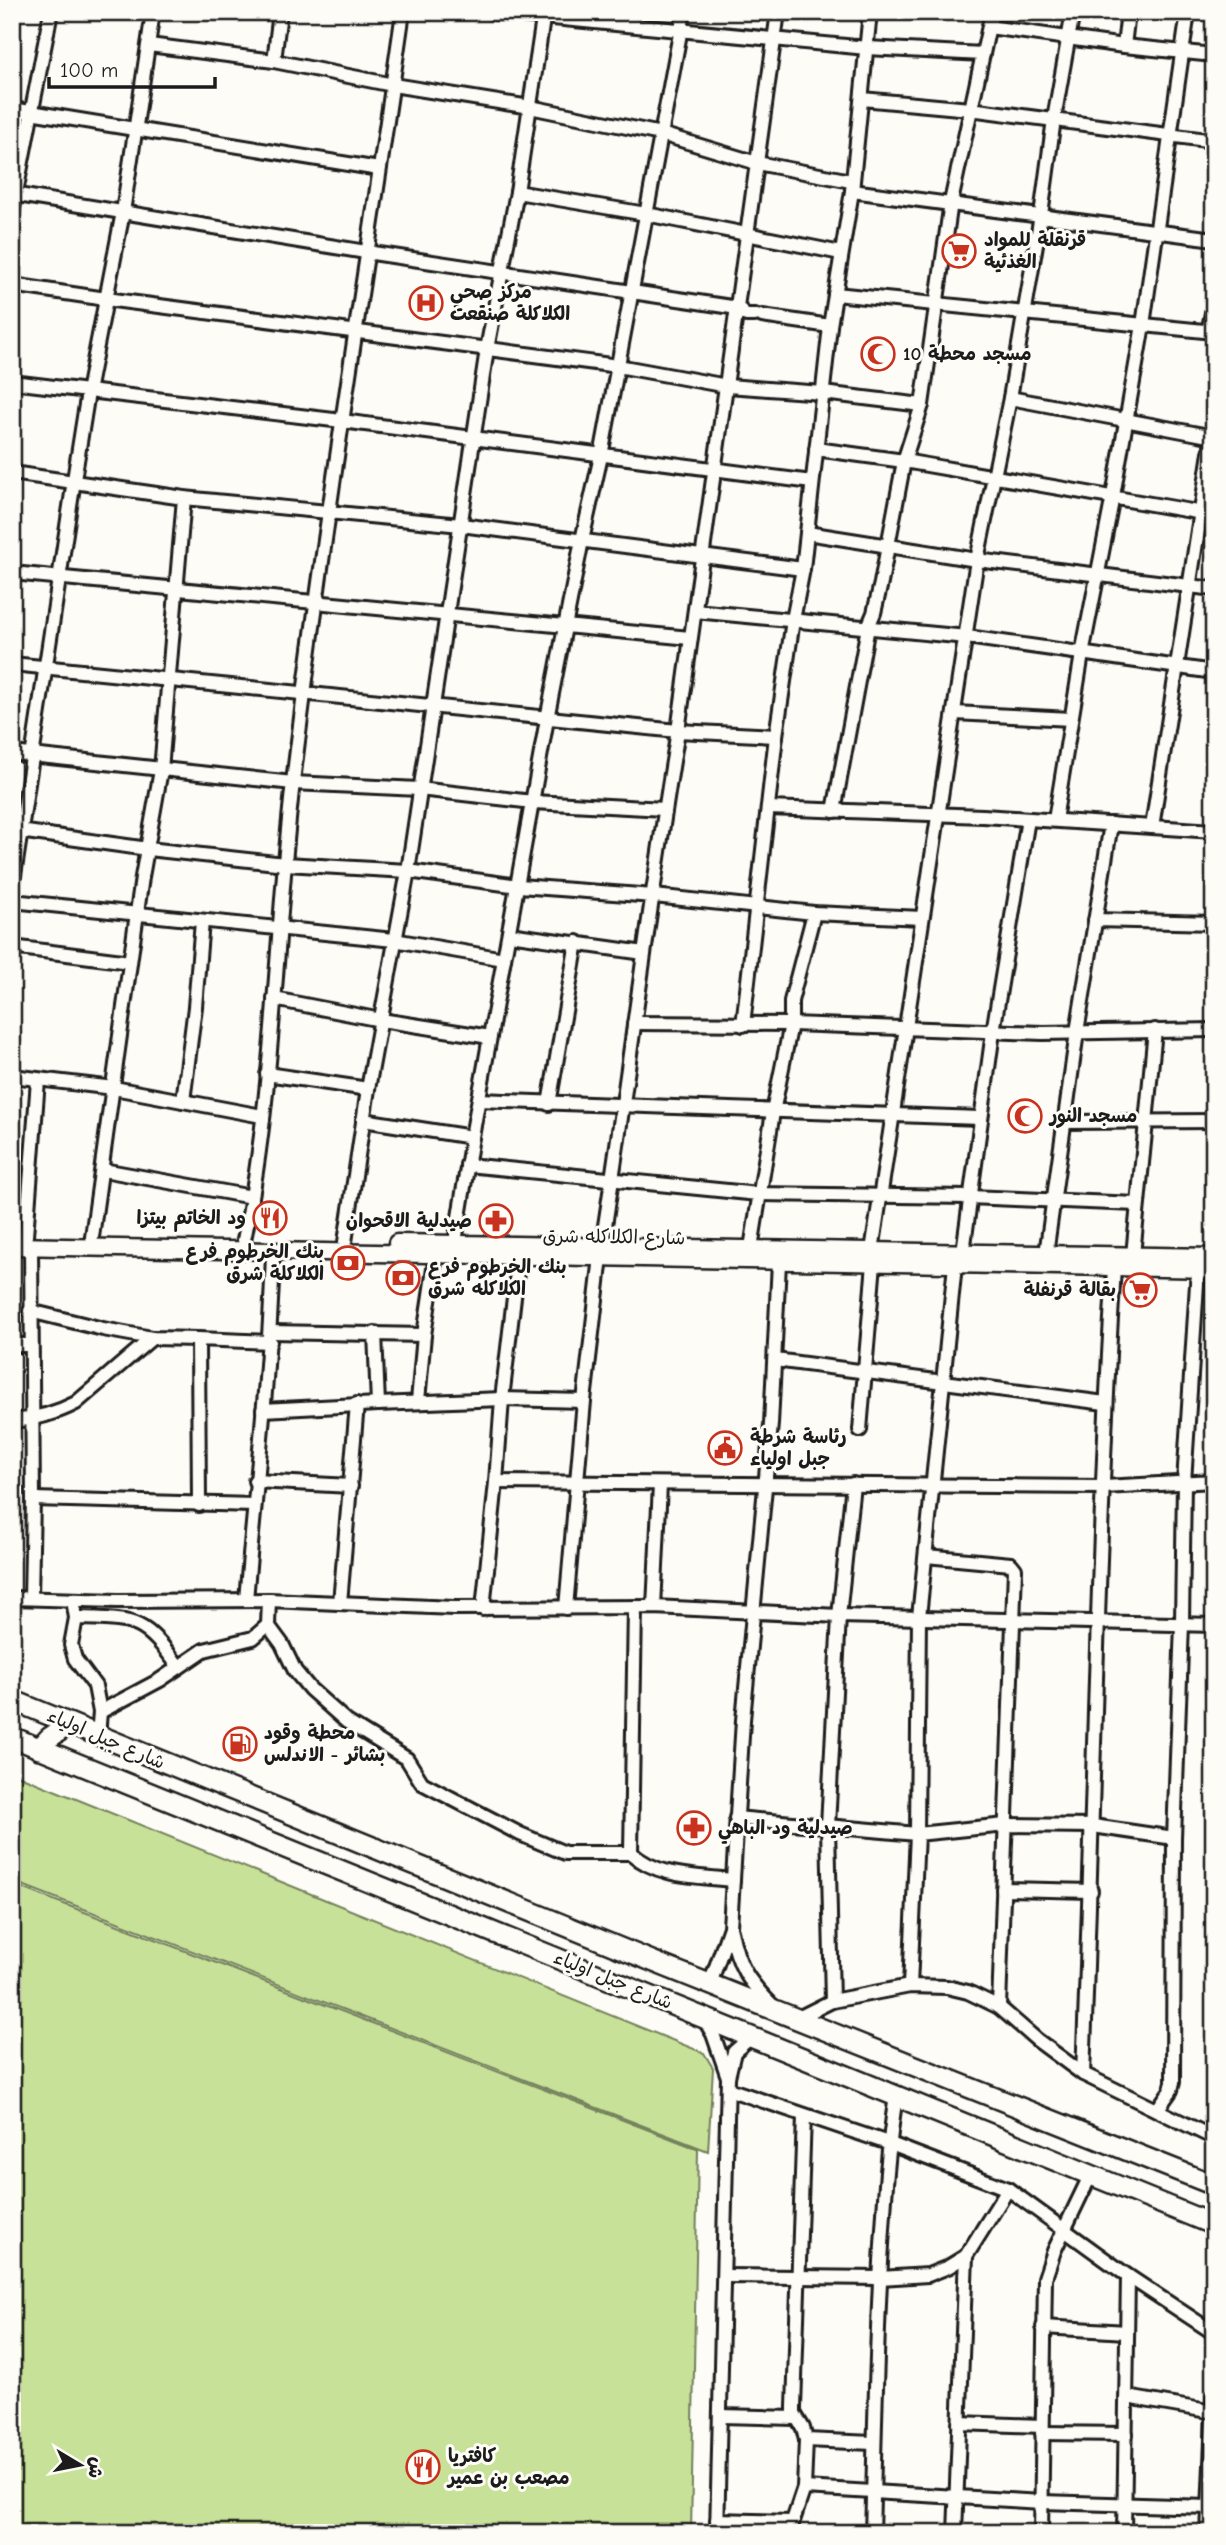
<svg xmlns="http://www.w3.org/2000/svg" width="1226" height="2545" font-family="'Comic Neue','Playpen Sans Arabic',sans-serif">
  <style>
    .green { fill: #c7e298; stroke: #727f5a; stroke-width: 2 }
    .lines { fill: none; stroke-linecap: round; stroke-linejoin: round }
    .minor-casing { stroke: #1c1c1c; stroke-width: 18 }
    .tertiary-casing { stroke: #1c1c1c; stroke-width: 21 }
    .trunk-casing { stroke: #1c1c1c; stroke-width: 24 }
    .minor { stroke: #fdfcf7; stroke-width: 12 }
    .tertiary { stroke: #fdfcf7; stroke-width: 16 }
    .trunk { stroke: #fdfcf7; stroke-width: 19 }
    .labels { text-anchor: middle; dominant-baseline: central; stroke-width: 6; stroke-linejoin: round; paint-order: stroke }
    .poi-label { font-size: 19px; font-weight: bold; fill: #1c1c1c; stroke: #fdfcf7; text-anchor: start }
    .street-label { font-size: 19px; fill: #1c1c1c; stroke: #fdfcf7 }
  </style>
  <rect width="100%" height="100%" fill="#fdfcf7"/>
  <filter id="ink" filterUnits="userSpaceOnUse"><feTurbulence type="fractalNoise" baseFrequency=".0143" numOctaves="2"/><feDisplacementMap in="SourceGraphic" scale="14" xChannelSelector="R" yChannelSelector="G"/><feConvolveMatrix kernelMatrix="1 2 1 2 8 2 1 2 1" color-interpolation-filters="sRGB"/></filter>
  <g filter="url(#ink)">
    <g class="green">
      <polygon points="12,1773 704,2053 713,2068 708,2151 12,1881"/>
      <polygon points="12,1884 698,2149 691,2533 12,2533"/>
    </g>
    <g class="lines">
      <defs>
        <g id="minor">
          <polyline points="491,12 867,48 983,54"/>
          <polyline points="989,27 1124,46 1214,55"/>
          <polyline points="149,45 274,61 393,85 530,107 661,134 757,163 851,181"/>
          <polyline points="1124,46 1128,12"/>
          <polyline points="274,61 280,12"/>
          <polyline points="862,99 970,109 1214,141"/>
          <polyline points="12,109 379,169"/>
          <polyline points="852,191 1214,239"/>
          <polyline points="517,192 646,214 841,253"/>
          <polyline points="12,194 366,252 738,308 746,315 755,315"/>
          <polyline points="12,213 51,12"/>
          <polyline points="12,285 106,299 618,366 727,386 823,393 922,405"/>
          <polyline points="835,294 1214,332"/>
          <polyline points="762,316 830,326"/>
          <polyline points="1208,332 1214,304"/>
          <polyline points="12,382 342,421 812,482"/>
          <polyline points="1010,398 1214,437"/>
          <polyline points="816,449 904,461 1214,515"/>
          <polyline points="12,473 184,498 461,525 803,569"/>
          <polyline points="807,533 977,560 1214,589"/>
          <polyline points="12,573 690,638"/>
          <polyline points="695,611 967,637 1214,672"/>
          <polyline points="12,664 678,731 776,736"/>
          <polyline points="955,713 1071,719"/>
          <polyline points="12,753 293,783 419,789 533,802 665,809"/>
          <polyline points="768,808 983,816 1214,831"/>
          <polyline points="834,811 868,627 874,613 881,583 904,461 922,405 951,202 992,12"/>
          <polyline points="1055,820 1082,654 1113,496 1143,325 1188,12"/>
          <polyline points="1152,827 1214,427"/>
          <polyline points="12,830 148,849 285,864 408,871 519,886 654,896 814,913 922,918"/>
          <polyline points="12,889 74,480 88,392 123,212 153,12"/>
          <polyline points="12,901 394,940 504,959"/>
          <polyline points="1095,920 1214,923"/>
          <polyline points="509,934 644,953"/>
          <polyline points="12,947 130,962"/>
          <polyline points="274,999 381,1020 490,1037"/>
          <polyline points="634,1023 791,1024 1043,1033 1214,1030"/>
          <polyline points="743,1025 776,736 793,620 803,569 830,326 852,191 870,12"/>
          <polyline points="267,1074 368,1089"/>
          <polyline points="12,1076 114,1088 262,1116"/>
          <polyline points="479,1100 980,1118"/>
          <polyline points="183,1101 195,1007 202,921"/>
          <polyline points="549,1104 577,942"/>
          <polyline points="363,1120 472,1137"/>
          <polyline points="1064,1122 1214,1121"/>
          <polyline points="467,1165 758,1194 969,1197 1137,1204"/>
          <polyline points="103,1170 252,1197"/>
          <polyline points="26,1236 38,1080"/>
          <polyline points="92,1237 142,877 161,770 184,498"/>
          <path d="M244,1240c31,-151 31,-306 49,-458 31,-257 73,-513 110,-770"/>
          <polyline points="345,1242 368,1089 408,871 487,349 517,192 544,12"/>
          <polyline points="455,1242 472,1137 547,719 582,540 601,456 684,12"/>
          <path d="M602,1245c27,-171 47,-343 76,-514l100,-719"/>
          <polyline points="31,1246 33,1499 31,1598"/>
          <polyline points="751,1248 773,1112 791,1024 791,1001 814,913"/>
          <polyline points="872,1251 977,560 1010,398 1041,215 1054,119 1073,12"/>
          <polyline points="963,1252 993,1032 1028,819"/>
          <polyline points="1046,1254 1077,1032 1111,824"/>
          <polyline points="1133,1255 1155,1030"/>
          <polyline points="30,1311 103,1329 152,1338 198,1339"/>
          <polyline points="271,1332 424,1335"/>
          <polyline points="12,1345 31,1345"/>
          <polyline points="775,1360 1105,1403"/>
          <polyline points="418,1401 424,1335 436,1255"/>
          <polyline points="378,1404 502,1399 584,1401"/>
          <polyline points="263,1410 378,1404 375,1333"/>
          <path d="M12,1421c23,-2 43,-7 64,-18l76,-65"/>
          <polyline points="860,1430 874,1263"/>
          <polyline points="255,1481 351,1486"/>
          <polyline points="496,1482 1104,1487 1214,1481"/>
          <polyline points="33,1499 254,1505"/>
          <polyline points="199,1505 198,1339 270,1342"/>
          <polyline points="926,1556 1011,1564 1015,1569 999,2007"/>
          <polyline points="12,1598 118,1601 269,1600 454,1608 654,1607 839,1616 1214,1625"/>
          <polyline points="73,1600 76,1618 71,1645 75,1659 95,1686 100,1712 98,1736"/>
          <path d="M246,1600c10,-116 24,-233 27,-349"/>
          <polyline points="340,1603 357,1404"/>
          <polyline points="654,1607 660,1485"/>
          <polyline points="566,1608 584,1401 601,1257"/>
          <polyline points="483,1609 496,1482 502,1399 519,1255"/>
          <path d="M76,1618c60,2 66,-1 103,49"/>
          <path d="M268,1625l14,19 13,27 15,18 37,33 60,37 15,24 98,51 45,19h66c27,25 67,23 102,27"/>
          <polyline points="100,1712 160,1680 204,1650 253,1638 268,1625 269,1600"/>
          <polyline points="736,1818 917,1834 1006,1825 1093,1826 1174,1838"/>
          <polyline points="631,1853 635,1607"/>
          <polyline points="1003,1889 1091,1891"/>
          <path d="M731,1931c7,35 16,49 41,74"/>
          <polyline points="710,1984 730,1927 743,1720 771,1424 779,1262"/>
          <polyline points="910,1986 917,1834 919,1617 955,1265"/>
          <polyline points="832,2001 828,1826 839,1616 853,1484"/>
          <polyline points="798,2018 832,2001 910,1986 947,1987 968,1992 999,2007 1037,2040 1083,2074 1214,2138"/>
          <polyline points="704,2019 713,2034 728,2077"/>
          <path d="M1083,2074c11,-269 14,-538 31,-806"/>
          <polyline points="728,2089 888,2143 1008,2189 1128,2276 1214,2333"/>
          <polyline points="1157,2110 1171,2090 1173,2082 1174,1838 1182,1624 1184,1482 1198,1269"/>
          <polyline points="724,2276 880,2278 928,2275 948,2267 966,2256 1008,2189"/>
          <polyline points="1043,2327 1127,2332"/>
          <polyline points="1127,2397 1214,2412"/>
          <polyline points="720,2416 796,2418"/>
          <polyline points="959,2423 1042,2426"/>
          <polyline points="1042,2433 1126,2434"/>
          <polyline points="806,2440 873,2443"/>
          <polyline points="804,2488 1042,2502 1209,2507"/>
          <polyline points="717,2520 791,2522"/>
          <polyline points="717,2533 728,2077 734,2052 751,2037"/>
          <polyline points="789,2533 804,2488 806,2440 803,2428 794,2413 794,2407 804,2116"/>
          <path d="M872,2533c3,-96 4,-192 10,-288 3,-50 6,-99 14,-149"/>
          <polyline points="955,2533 966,2256"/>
          <polyline points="1041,2533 1045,2278 1054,2251 1090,2176"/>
          <polyline points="1124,2533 1128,2276"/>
          <polyline points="1208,2533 1214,2396"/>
        </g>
        <g id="tertiary">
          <polyline points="397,1243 1214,1257"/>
          <polyline points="12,1246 1214,1269"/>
        </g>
        <g id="trunk">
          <polyline points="12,1700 664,1966 1214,2185"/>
          <polyline points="12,1737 1214,2225"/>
          <polyline points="39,1749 49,1738 70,1724"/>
        </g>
      </defs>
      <use href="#minor" class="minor-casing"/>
      <use href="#tertiary" class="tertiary-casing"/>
      <use href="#trunk" class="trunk-casing"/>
      <use href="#minor" class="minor"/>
      <use href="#tertiary" class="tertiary"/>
      <use href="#trunk" class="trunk"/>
    </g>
  </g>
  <defs>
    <symbol id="supermarket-ring" viewBox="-11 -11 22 22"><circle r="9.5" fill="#fdfcf7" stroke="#c8321e" stroke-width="1.5"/><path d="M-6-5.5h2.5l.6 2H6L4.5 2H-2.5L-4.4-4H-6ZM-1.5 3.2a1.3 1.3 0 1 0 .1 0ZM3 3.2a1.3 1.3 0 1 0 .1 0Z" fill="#c8321e"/></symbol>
    <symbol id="hospital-ring" viewBox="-11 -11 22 22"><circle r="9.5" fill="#fdfcf7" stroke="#c8321e" stroke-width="1.5"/><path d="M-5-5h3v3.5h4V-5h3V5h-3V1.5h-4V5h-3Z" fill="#c8321e"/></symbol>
    <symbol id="mosque-ring" viewBox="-11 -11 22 22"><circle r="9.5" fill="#fdfcf7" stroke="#c8321e" stroke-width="1.5"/><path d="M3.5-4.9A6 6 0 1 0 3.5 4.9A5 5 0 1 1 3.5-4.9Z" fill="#c8321e"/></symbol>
    <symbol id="restaurant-ring" viewBox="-11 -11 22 22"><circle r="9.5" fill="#fdfcf7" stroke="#c8321e" stroke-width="1.5"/><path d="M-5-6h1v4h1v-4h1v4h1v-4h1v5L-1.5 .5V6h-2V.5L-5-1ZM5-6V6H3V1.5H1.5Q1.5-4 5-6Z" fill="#c8321e"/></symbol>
    <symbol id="pharmacy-ring" viewBox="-11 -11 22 22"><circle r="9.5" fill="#fdfcf7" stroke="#c8321e" stroke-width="1.5"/><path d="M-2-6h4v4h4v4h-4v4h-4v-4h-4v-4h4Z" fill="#c8321e"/></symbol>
    <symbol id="bank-ring" viewBox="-11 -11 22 22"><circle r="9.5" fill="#fdfcf7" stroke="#c8321e" stroke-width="1.5"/><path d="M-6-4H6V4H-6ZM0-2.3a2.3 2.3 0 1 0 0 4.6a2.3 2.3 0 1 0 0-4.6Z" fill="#c8321e"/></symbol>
    <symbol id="civic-ring" viewBox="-11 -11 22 22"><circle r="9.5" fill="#fdfcf7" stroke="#c8321e" stroke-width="1.5"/><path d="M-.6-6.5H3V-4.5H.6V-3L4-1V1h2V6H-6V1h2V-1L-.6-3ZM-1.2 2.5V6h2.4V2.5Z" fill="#c8321e"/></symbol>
    <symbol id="fuel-ring" viewBox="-11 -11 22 22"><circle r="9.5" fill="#fdfcf7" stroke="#c8321e" stroke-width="1.5"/><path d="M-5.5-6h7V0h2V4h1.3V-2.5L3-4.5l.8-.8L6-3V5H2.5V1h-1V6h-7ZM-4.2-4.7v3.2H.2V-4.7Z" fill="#c8321e"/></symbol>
  </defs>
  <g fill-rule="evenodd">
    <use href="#supermarket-ring" x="940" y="232" width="38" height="38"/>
    <use href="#hospital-ring" x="407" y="284" width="38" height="38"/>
    <use href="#mosque-ring" x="859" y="335" width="38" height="38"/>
    <use href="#mosque-ring" x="1006" y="1097" width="38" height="38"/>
    <use href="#restaurant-ring" x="251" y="1199" width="38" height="38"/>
    <use href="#pharmacy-ring" x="477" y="1202" width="38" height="38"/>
    <use href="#bank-ring" x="329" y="1244" width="38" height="38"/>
    <use href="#bank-ring" x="384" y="1259" width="38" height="38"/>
    <use href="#supermarket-ring" x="1121" y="1271" width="38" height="38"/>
    <use href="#civic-ring" x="706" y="1429" width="38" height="38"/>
    <use href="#fuel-ring" x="221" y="1725" width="38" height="38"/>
    <use href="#pharmacy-ring" x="675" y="1809" width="38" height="38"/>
    <use href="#restaurant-ring" x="404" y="2448" width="38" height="38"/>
  </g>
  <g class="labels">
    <g class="poi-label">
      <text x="984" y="240">قرنقلة للمواد<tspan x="984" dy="22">الغذئية</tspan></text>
      <text x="450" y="292">مركز صحي<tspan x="450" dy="22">الكلاكلة صنقعت</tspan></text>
      <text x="903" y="354">مسجد محطة 10</text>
      <text x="1050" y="1116">مسجد النور</text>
      <text x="246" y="1218" text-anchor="end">ود الخاتم بيتزا</text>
      <text x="472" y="1221" text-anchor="end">صيدلية الاقحوان</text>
      <text x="324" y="1252" text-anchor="end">بنك الخرطوم فرع<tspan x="324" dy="22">الكلاكلة شرق</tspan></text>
      <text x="428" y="1267">بنك الخرطوم فرع<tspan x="428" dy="22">الكلاكله شرق</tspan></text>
      <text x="1116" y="1290" text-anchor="end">بقالة قرنفلة</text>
      <text x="750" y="1437">رئاسة شرطة<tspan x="750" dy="22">جبل اولياء</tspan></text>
      <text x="264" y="1733">محطة وقود<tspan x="264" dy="22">بشائر - الاندلس</tspan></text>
      <text x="718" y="1828">صيدلية ود الباهي</text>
      <text x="448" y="2456">كافتريا<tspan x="448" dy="22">مصعب بن عمير</tspan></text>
    </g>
    <g class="street-label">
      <text transform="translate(614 1237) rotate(1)">شارع الكلاكله شرق</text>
      <text transform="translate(106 1739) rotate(23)">شارع جبل اولياء</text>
      <text transform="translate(613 1980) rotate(22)">شارع جبل اولياء</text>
    </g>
  </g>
  <rect width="1226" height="2545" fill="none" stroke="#fdfcf7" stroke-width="42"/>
  <rect x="21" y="21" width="1184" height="2503" fill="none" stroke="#1c1c1c" stroke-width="2.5" filter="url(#ink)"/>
  <g transform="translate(80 2465) rotate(100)" stroke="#fdfcf7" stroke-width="5" paint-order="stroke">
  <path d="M0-5L12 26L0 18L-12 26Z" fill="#1c1c1c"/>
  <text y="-10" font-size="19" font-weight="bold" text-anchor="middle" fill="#1c1c1c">ش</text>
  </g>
  <path d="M49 77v10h166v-10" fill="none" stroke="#1c1c1c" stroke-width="3.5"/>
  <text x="60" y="77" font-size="21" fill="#1c1c1c" stroke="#fdfcf7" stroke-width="5" paint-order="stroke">100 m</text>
</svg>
